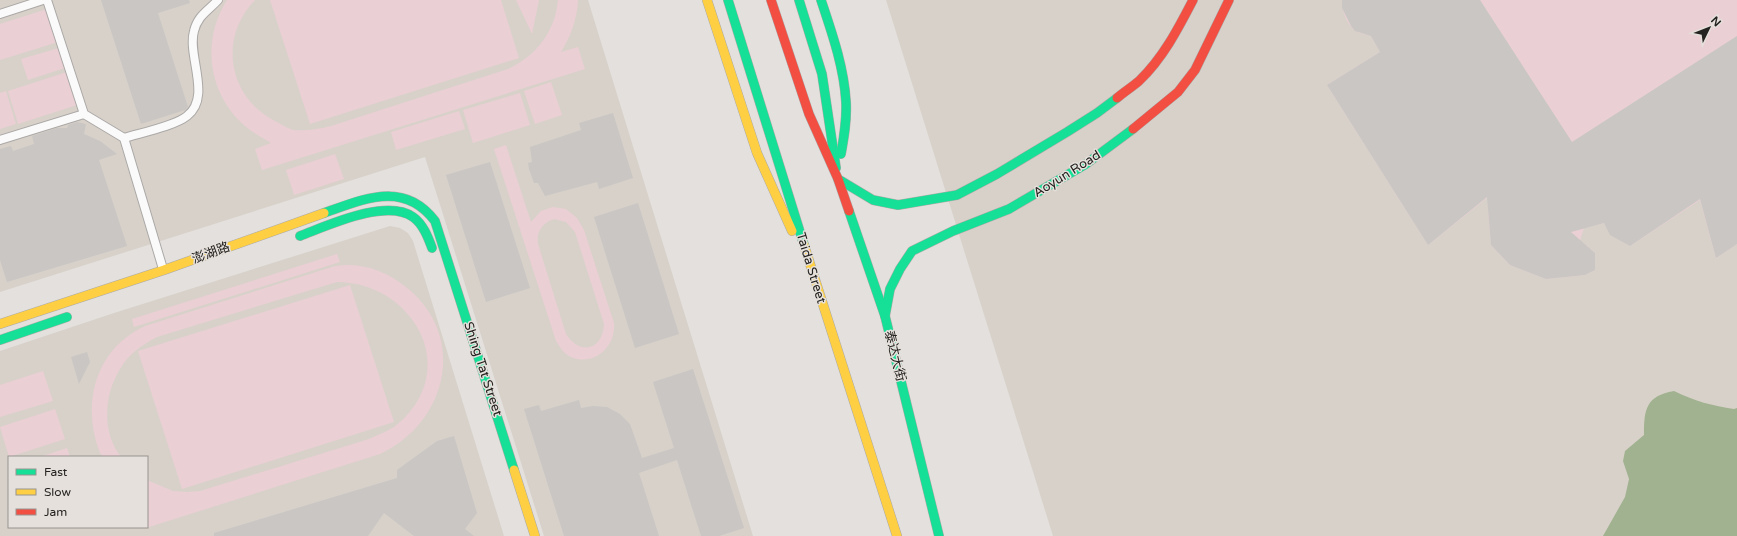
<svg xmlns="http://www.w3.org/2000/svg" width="1737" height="536" font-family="'Varela Round','Noto Sans SC',sans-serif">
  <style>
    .built { fill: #d8d1c9; fill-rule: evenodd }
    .green { fill: #eacfd4; fill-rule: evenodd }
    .water { fill: #a0b28f }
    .building { fill: #c9c6c4 }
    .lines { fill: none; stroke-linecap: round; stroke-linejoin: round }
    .lane-casing { stroke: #aba9a7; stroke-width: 10 }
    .fast-casing { stroke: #aba9a7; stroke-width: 10 }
    .slow-casing { stroke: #aba9a7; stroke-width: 10 }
    .jam-casing { stroke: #aba9a7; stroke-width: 10 }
    .lane { stroke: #fbfafa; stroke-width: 8 }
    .fast { stroke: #16e098; stroke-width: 9 }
    .slow { stroke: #ffcf43; stroke-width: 9 }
    .jam { stroke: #f24e42; stroke-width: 9 }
    .labels { text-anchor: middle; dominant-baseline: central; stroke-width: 3; stroke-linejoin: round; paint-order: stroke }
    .street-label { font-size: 13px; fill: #252321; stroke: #e5e0db }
  </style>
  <rect width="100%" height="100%" fill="#e3e0dd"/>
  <g class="built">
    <polygon points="0,0 588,0 753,536 544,536 425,157 0,292"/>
    <polygon points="886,0 1737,0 1737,536 1053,536"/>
    <path d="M390,226l10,2 8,5 5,8 91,295h-504v-185l114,-38zM9,457h138v70h-138z"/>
  </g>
  <g class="green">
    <path d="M227,0h28c-37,38 -27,97 20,121 6,3 13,8 19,9 13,1 25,-1 37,-4l177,-57c28,-13 47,-37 50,-69h20c-1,19 -7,36 -17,52l17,-5 7,22 -323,101 -7,-21 16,-6c-8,-5 -18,-10 -26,-17 -37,-32 -44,-85 -18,-126z"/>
    <polygon points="270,0 501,0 519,58 310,124"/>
    <polygon points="516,0 539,0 532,34"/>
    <path d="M1342,0h395v244l-21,14 -16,-58 -70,46 -19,-11 -7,-12 -20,5 -4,12 15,13v17l-10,5 -39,4 -36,-14 -19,-20 -3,-33 17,-16 -7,-7 -70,56 -101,-160 53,-33 -9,-16c-5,-2 -11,-2 -15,-5 -9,-5 -15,-22 -14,-31z"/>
    <polygon points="47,9 58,42 0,60 0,24"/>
    <polygon points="59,48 65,68 28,80 21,59"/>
    <polygon points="67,72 77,105 18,124 8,91"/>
    <polygon points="551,82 562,115 535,124 524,91"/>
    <polygon points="6,91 16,124 0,129 0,93"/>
    <polygon points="520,93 530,125 473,143 463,110"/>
    <polygon points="459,111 465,129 396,150 391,132"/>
    <path d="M506,145l25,77 10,-11 12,-4 13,2 11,9 7,12 30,93c2,23 -19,44 -43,34 -7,-3 -11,-10 -15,-16l-62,-192zM554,219l12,3 9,10 29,92c-1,26 -24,32 -38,10l-28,-90c-2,-12 4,-21 16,-25z"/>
    <polygon points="335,154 344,179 294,195 286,170"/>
    <polygon points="337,254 340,262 134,327 132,319"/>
    <path d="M346,265c24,0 43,8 61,23 61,49 40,135 -27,166l-234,74 1,-1v-47l26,11 14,1 13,-1 169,-52c8,-4 17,-7 25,-12 42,-32 45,-84 7,-120 -17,-16 -41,-25 -64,-25l-180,55c-8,4 -16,9 -23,15 -28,25 -37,75 -13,105h-18l-3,-4c-19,-49 -5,-104 45,-127l190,-60z"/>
    <polygon points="350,285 394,422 182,489 138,351"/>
    <polygon points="43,371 53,401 0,417 0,385"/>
    <polygon points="55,409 65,439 9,457 0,427"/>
    <polygon points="67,448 70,457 40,457"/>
  </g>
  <path class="water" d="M1674,391c20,10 39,15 60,18l3,-1v128h-134l22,-39 4,-18 -6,-18 2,-10 19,-16c0,-26 2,-39 30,-44z"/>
  <g class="building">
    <polygon points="101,0 189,0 190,3 158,13 188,107 185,110 141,124"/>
    <polygon points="1342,0 1480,0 1572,142 1737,36 1737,244 1716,258 1700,199 1630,246 1610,235 1604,223 1571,232 1595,253 1595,270 1585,275 1546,279 1510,265 1491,245 1487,197 1428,245 1327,85 1380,52 1371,36 1355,31 1351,26 1342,8"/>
    <polygon points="613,113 633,178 599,189 597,182 545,196 538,183 534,183 529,169 528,163 532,162 530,147 581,130 579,123"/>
    <polygon points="77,122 86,124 84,134 100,141 117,154 99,160 127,246 7,282 0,260 0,149 11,146 13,151 34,144 32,136 57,128 67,128 68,125"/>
    <polygon points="490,162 530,288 486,302 446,175"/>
    <polygon points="638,203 679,334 635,348 594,217"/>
    <polygon points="87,352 90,362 79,384 71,357"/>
    <polygon points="693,369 744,528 719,536 701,536 677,460 639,473 659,536 564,536 524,409 539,405 541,411 579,400 581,408 593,406 607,407 620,414 630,424 642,458 674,448 653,382"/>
    <polygon points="454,436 477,513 465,529 474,536 414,536 384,513 368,536 214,536 214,533 397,478 397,470 437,441"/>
  </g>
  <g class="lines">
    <defs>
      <g id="lane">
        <polyline points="47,0 84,114 124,138 163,269"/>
        <polyline points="0,14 43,0"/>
        <path d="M124,138c16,-5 51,-12 63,-22 25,-19 0,-60 7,-85 4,-16 14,-20 24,-31"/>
        <polyline points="0,140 84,114"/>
      </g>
      <g id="fast">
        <polyline points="728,0 804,245"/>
        <polyline points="799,0 822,74 836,168"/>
        <path d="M821,0c11,33 23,67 25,102 1,18 -2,35 -5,52"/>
        <polyline points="838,179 873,200 898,205 957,195 997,174 1067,132 1097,113 1117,98"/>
        <polyline points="849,211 885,316 939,536"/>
        <path d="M324,213c40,-14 80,-33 111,8l79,249"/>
        <path d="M300,236c27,-10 86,-38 113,-19 10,7 15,20 19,31"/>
        <polyline points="885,316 890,289 900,269 912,251 953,231 1009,209 1086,164 1133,129"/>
        <polyline points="0,340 67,317"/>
      </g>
      <g id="slow">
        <polyline points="707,0 757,153 792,231"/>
        <polyline points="804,245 897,536"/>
        <polyline points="0,324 164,270 324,213"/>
        <polyline points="514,470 535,536"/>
      </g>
      <g id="jam">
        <polyline points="771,0 809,114 838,179 849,211"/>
        <path d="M1117,98c7,-6 15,-11 22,-17 24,-23 39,-52 54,-81"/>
        <polyline points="1133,129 1178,92 1195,70 1229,0"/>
      </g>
    </defs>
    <use href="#lane" class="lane-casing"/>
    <use href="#fast" class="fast-casing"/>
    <use href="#slow" class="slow-casing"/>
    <use href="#jam" class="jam-casing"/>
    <use href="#lane" class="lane"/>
    <use href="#fast" class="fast"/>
    <use href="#slow" class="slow"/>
    <use href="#jam" class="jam"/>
  </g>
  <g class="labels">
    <g class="street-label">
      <text transform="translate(1067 174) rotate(-32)">Aoyun Road</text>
      <text transform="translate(211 253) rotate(-20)">澎湖路</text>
      <text transform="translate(811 268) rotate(73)">Taida Street</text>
      <text transform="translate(895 356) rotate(76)">泰达大街</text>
      <text transform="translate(483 369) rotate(72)">Shing Tat Street</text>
    </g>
  </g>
  <rect x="8" y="456" width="140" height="72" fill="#e5e0db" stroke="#989491"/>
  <rect x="16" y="469" width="20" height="6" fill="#16e098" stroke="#989491"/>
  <text x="44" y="476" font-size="12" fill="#252321">Fast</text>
  <rect x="16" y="489" width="20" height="6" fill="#ffcf43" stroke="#989491"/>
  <text x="44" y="496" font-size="12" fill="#252321">Slow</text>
  <rect x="16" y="509" width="20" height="6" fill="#f24e42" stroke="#989491"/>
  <text x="44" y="516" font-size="12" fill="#252321">Jam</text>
  <g transform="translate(1709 28) rotate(47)" stroke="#e5e0db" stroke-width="3" paint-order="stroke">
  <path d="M0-3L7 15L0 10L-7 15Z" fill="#252321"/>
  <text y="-6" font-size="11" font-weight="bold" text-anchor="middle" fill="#252321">N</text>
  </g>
</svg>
